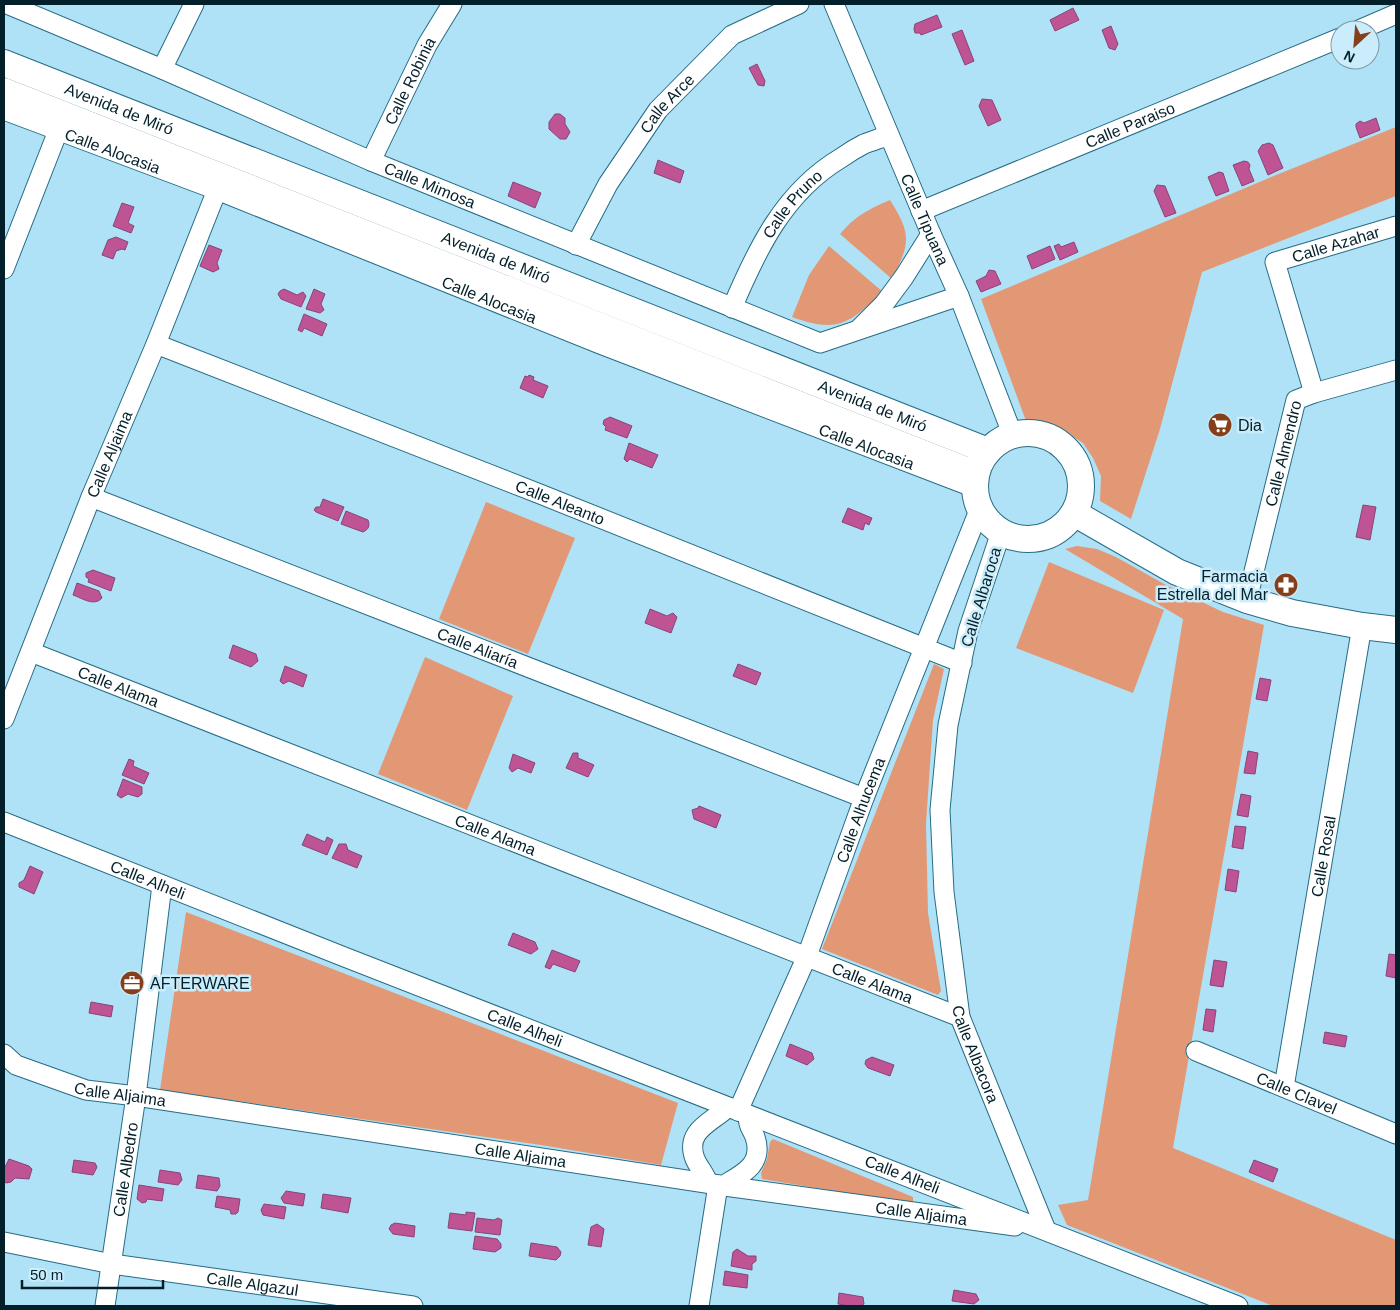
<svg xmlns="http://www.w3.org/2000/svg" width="1400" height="1310" font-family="Helvetica,sans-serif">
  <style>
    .green { fill: #e39875 }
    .water { fill: #bf5495; stroke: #874475 }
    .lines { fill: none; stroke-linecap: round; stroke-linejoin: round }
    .minor-casing { stroke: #256c85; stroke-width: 21 }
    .secondary-casing { stroke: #256c85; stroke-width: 28 }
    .minor { stroke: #fff; stroke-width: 19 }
    .secondary { stroke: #fff; stroke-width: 26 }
    .labels { text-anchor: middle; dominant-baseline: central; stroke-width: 5; stroke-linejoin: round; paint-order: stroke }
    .street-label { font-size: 16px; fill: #03202a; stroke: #cbecfa }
    .poi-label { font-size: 16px; fill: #03202a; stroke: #cbecfa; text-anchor: start }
  </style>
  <rect width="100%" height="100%" fill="#afe2f7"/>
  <g class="green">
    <polygon points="1396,127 1396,196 1202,272 1160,429 1131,519 1100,501 1101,476 1093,458 1083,443 1061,429 1026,421 981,299 1276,175"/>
    <path d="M890,200c22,35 20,43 2,79l-52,-45c15,-18 29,-25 50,-34z"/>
    <path d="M829,246l54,46c-34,31 -44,42 -91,25l17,-42z"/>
    <polygon points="486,502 575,538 528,654 439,619"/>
    <polygon points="1077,546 1097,549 1116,557 1166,585 1223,612 1264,625 1173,1148 1396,1240 1396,1306 1273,1306 1067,1225 1058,1205 1088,1200 1183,619 1065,549"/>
    <polygon points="1049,562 1164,610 1133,693 1016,648"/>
    <polygon points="425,657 513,696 467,810 378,774"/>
    <polygon points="934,664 944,669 933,720 926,824 928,913 941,991 938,995 822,949"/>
    <polygon points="186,912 678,1103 661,1165 541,1145 160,1090"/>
    <polygon points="773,1139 913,1197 913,1204 762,1179 761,1173 767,1159 770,1142"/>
  </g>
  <g class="water">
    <polygon points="1073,8 1079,20 1055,31 1050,20"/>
    <polygon points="937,15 942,27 921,35 920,33 915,33 914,29 915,24"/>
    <polygon points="1111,26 1118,44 1115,50 1109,48 1102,30"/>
    <polygon points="962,30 974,61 965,65 952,34"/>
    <polygon points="757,64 765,81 764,86 758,85 749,68"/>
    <polygon points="982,99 992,100 1001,120 988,126 979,106"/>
    <polygon points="555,114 560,114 565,118 565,124 570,132 566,139 560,139 549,129 549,122"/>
    <polygon points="1376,118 1380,130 1360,138 1356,127 1356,124 1360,121 1364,123"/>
    <polygon points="1269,143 1273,145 1283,168 1268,175 1258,151 1262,145"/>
    <polygon points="658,160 684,171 680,183 654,173"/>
    <polygon points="1244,161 1248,162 1250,165 1249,169 1254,181 1242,186 1233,165"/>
    <polygon points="1219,172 1223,173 1229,191 1216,196 1208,177"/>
    <polygon points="513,182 541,193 535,208 508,196"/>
    <polygon points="1157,185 1165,186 1176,213 1165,217 1154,191"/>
    <polygon points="122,203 134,207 128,223 134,226 131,233 113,226"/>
    <polygon points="116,237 128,242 125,250 122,249 116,251 113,259 102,255 108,240"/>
    <polygon points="1074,242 1078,252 1060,260 1054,246 1059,244 1061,247"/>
    <polygon points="209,245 222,250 217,263 219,269 213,272 200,266"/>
    <polygon points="1050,246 1055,259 1032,269 1027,256"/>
    <polygon points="989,270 995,271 1001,284 981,292 976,281 986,276"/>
    <polygon points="284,289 297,295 303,292 306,296 301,307 281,299 278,294 280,291"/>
    <polygon points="314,289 325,294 321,304 324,310 320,313 306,309"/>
    <polygon points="304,314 327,324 322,336 304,328 302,332 298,330"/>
    <polygon points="529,375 534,377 533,380 548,386 543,398 520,388 525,376 528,377"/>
    <polygon points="610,417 632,426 627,438 605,430 606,427 603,424 604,420"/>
    <polygon points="629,443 658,455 652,468 630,459 627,462 624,459"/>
    <polygon points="323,499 344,507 338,521 316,512 314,510 316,507 320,507"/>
    <polygon points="1363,505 1376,507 1370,540 1356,537"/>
    <polygon points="848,508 872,518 869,525 865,523 863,530 842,522"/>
    <path d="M346,511l22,9c2,6 1,9 -5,12l-22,-8z"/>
    <polygon points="93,570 115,578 111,591 88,582 89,579 86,577 86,573"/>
    <path d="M77,583l22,8 3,7c-8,9 -20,0 -29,-3z"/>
    <polygon points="650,609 667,616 673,613 677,617 671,633 645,623"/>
    <polygon points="233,645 256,654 258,661 251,667 229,658"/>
    <polygon points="738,664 761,673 756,685 733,676"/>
    <polygon points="285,666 307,675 303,687 289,681 283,684 280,681"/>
    <polygon points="1260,678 1271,680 1267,701 1256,699"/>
    <polygon points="1248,751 1258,753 1255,774 1244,773"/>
    <polygon points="573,753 578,753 578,758 594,765 588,777 566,768"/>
    <polygon points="513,754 535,763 531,773 518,768 512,772 509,768"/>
    <polygon points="129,759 134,761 133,766 149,773 144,784 122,775"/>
    <polygon points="123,779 142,787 142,794 138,797 128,794 121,798 117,795"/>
    <polygon points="1241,794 1251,796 1248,817 1237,815"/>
    <polygon points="699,806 721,815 716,828 694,819 692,810 698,808"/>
    <polygon points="1235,826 1246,827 1243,849 1232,847"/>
    <polygon points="307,834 325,842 327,837 333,840 327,855 302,845"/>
    <polygon points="339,844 346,844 348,850 362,856 357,868 332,858"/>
    <polygon points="30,866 43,872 34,894 19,887 19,883 24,880"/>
    <polygon points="1228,869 1239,871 1236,892 1225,890"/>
    <polygon points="513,933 535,942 538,949 531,954 508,945"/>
    <polygon points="552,950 580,961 575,972 553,964 550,969 545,967"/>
    <polygon points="1389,954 1396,955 1396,978 1386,976"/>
    <polygon points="1214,960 1227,962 1223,987 1210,985"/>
    <polygon points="91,1002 113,1006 111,1017 89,1013"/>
    <polygon points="1206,1009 1216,1010 1213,1032 1203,1030"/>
    <polygon points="1325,1032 1347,1036 1345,1047 1323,1043"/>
    <polygon points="790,1044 812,1053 814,1059 807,1065 786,1056"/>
    <polygon points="872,1057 894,1065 890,1076 868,1068 865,1064 866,1060"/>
    <polygon points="9,1159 29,1166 32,1169 29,1179 15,1178 11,1182 6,1183 4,1181 4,1169"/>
    <polygon points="74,1160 95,1163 97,1167 93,1175 72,1172"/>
    <polygon points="1254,1160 1278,1169 1273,1182 1249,1172"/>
    <polygon points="160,1170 180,1173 182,1180 178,1185 158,1182"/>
    <polygon points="198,1175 219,1178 220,1186 217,1191 196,1188"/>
    <polygon points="139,1185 164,1189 162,1201 147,1199 146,1202 142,1203 137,1199"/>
    <polygon points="286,1191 305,1194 303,1206 284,1203 281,1198"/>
    <polygon points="323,1194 351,1198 348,1213 321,1208"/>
    <polygon points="217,1196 240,1199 238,1212 236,1214 231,1214 230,1210 215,1207"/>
    <polygon points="264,1204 286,1207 284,1219 263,1215 261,1210"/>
    <polygon points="466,1212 475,1213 472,1231 448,1228 450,1213 466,1215"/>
    <polygon points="477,1218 494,1220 498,1218 502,1220 500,1235 475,1232"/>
    <polygon points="395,1223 415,1226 414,1237 393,1234 389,1229 391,1225"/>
    <polygon points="597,1224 604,1229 601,1247 588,1245 591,1227"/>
    <polygon points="475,1236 497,1239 501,1244 501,1248 495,1252 473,1249"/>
    <polygon points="531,1243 557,1247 561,1252 560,1256 556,1260 529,1256"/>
    <polygon points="737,1249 748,1256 756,1256 756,1261 752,1264 752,1270 731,1266 733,1252"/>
    <polygon points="725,1271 748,1275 747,1288 723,1285"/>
    <polygon points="954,1290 976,1294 979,1300 974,1304 952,1301"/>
    <path d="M839,1293l24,4 1,7c-8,5 -18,1 -26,0z"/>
  </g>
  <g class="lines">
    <defs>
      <g id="minor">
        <path id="s1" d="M7,4l155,65 209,92 449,182 139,-47"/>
        <path id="s2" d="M834,4l97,230 28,62 54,140"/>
        <polyline points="1359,30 1396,14"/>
        <polyline points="162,69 194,4"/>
        <path id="s3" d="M4,110l213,80 383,154 375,144"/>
        <path id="s4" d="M371,161l56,-116 25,-41"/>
        <path id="s5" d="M921,211l419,-173"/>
        <path id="s6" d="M576,245l32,-61 50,-74 74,-75 67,-31"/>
        <polyline points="4,269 58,131"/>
        <path id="s7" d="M732,308c25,-59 52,-116 109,-150 7,-5 15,-10 23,-14 8,-3 17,-6 25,-9"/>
        <polyline points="859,329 884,304 904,277 931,234"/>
        <path id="s8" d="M156,344l384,150 422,169"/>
        <path id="s9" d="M1314,393l-39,-131 121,-36"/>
        <path id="s10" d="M91,497l773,301"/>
        <path id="s11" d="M1001,532l-33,99 -20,94 -8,85 4,82 16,125 86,213"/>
        <path id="s12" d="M1247,600l49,-200 18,-7 82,-23"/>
        <path id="s13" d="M31,652l929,365"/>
        <path id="s14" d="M4,719l87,-222 65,-153 61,-154"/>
        <path id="s15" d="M4,822c410,165 824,321 1234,484"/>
        <path id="s16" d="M1196,1051l200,83"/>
        <path id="s17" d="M4,1054l12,11 70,25 50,6 596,91 283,39"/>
        <path id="s18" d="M1284,1087l78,-461"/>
        <path id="s19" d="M738,1111l69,-155 57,-158 116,-290"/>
        <path d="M708,1183c-3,-9 -9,-15 -13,-24 -11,-29 18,-37 33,-52"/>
        <path d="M724,1185c19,-11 40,-21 31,-48 -4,-11 -7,-9 -7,-22"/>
        <path id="s20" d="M4,1242l108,22 301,42"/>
        <path id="s21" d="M105,1306l31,-210 26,-211"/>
        <polyline points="699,1306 718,1185"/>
      </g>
      <g id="secondary">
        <path id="s22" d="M4,63l984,388"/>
        <polyline points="4,91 976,474"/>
        <circle cx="1028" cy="486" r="53"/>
        <polyline points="1074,513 1177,572 1247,600 1292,613 1362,626 1396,630"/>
      </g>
    </defs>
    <use href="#minor" class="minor-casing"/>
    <use href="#secondary" class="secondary-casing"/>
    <use href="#minor" class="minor"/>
    <use href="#secondary" class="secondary"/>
  </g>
  <defs>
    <symbol id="supermarket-disc" viewBox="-11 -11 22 22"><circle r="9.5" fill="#853f1b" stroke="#cbecfa"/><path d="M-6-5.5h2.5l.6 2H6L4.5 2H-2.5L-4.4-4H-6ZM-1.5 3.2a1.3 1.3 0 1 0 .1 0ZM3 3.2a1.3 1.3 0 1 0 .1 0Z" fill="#fff"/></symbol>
    <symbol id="pharmacy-disc" viewBox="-11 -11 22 22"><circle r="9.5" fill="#853f1b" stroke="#cbecfa"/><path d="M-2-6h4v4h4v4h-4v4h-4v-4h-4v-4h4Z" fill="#fff"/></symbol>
    <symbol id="office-disc" viewBox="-11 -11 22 22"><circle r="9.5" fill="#853f1b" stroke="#cbecfa"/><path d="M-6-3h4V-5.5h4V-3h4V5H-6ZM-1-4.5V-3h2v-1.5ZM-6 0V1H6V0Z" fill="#fff"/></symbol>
  </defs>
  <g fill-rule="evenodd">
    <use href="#supermarket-disc" x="1206" y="411" width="28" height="28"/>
    <use href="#pharmacy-disc" x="1272" y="571" width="28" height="28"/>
    <use href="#office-disc" x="118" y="969" width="28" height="28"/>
  </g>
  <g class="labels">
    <g class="street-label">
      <text stroke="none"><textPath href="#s4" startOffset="89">Calle Robinia</textPath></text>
      <text stroke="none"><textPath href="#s6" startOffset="169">Calle Arce</textPath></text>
      <text stroke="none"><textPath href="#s22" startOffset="124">Avenida de Miró</textPath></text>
      <text stroke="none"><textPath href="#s5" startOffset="226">Calle Paraiso</textPath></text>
      <text stroke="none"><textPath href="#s3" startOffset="116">Calle Alocasia</textPath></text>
      <text stroke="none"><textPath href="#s1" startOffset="460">Calle Mimosa</textPath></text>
      <text stroke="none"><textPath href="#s7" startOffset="121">Calle Pruno</textPath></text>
      <text stroke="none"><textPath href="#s2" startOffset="234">Calle Tipuana</textPath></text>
      <text stroke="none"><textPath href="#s9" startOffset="200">Calle Azahar</textPath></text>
      <text stroke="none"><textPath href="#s22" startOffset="529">Avenida de Miró</textPath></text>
      <text stroke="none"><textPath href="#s3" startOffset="521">Calle Alocasia</textPath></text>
      <text stroke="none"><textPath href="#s22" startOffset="934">Avenida de Miró</textPath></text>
      <text stroke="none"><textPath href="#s3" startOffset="926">Calle Alocasia</textPath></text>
      <text stroke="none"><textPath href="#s14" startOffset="285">Calle Aljaima</textPath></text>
      <text stroke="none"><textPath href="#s12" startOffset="151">Calle Almendro</textPath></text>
      <text stroke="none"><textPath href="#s8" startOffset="434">Calle Aleanto</textPath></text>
      <text transform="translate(981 597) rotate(-73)">Calle Albaroca</text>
      <text stroke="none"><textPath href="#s10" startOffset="415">Calle Aliaría</textPath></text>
      <text stroke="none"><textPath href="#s13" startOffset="94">Calle Alama</textPath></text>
      <text stroke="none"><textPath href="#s19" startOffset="325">Calle Alhucema</textPath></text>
      <text stroke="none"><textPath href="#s13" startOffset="499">Calle Alama</textPath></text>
      <text stroke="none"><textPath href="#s18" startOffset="234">Calle Rosal</textPath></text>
      <text stroke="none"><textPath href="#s15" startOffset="155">Calle Alheli</textPath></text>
      <text stroke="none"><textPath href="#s13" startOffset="904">Calle Alama</textPath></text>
      <text stroke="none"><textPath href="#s15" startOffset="560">Calle Alheli</textPath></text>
      <text stroke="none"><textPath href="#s11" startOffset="534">Calle Albacora</textPath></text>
      <text stroke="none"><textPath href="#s17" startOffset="125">Calle Aljaima</textPath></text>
      <text stroke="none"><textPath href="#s16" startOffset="109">Calle Clavel</textPath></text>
      <text stroke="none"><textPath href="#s17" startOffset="530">Calle Aljaima</textPath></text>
      <text stroke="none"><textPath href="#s21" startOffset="138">Calle Albedro</textPath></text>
      <text stroke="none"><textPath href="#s15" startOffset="965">Calle Alheli</textPath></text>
      <text stroke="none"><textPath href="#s17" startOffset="935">Calle Aljaima</textPath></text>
      <text stroke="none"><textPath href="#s20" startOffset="252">Calle Algazul</textPath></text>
    </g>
    <g class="poi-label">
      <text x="1238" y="425">Dia</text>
      <text x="1268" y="576" text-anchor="end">Farmacia<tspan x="1268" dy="18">Estrella del Mar</tspan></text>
      <text x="150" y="983">AFTERWARE</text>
    </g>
  </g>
  <rect width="1400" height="1310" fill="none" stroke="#03202a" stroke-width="10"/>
  <g transform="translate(1355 45) rotate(206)"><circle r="24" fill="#cbecfa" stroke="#7b9aa7"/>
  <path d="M0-4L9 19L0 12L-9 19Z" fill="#853f1b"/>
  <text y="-8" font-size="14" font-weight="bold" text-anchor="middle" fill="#03202a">N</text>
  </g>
  <path d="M22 1280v8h141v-8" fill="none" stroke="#03202a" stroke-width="2.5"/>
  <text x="30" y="1280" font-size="15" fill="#03202a" stroke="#cbecfa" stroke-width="4" paint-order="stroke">50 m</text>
</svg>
